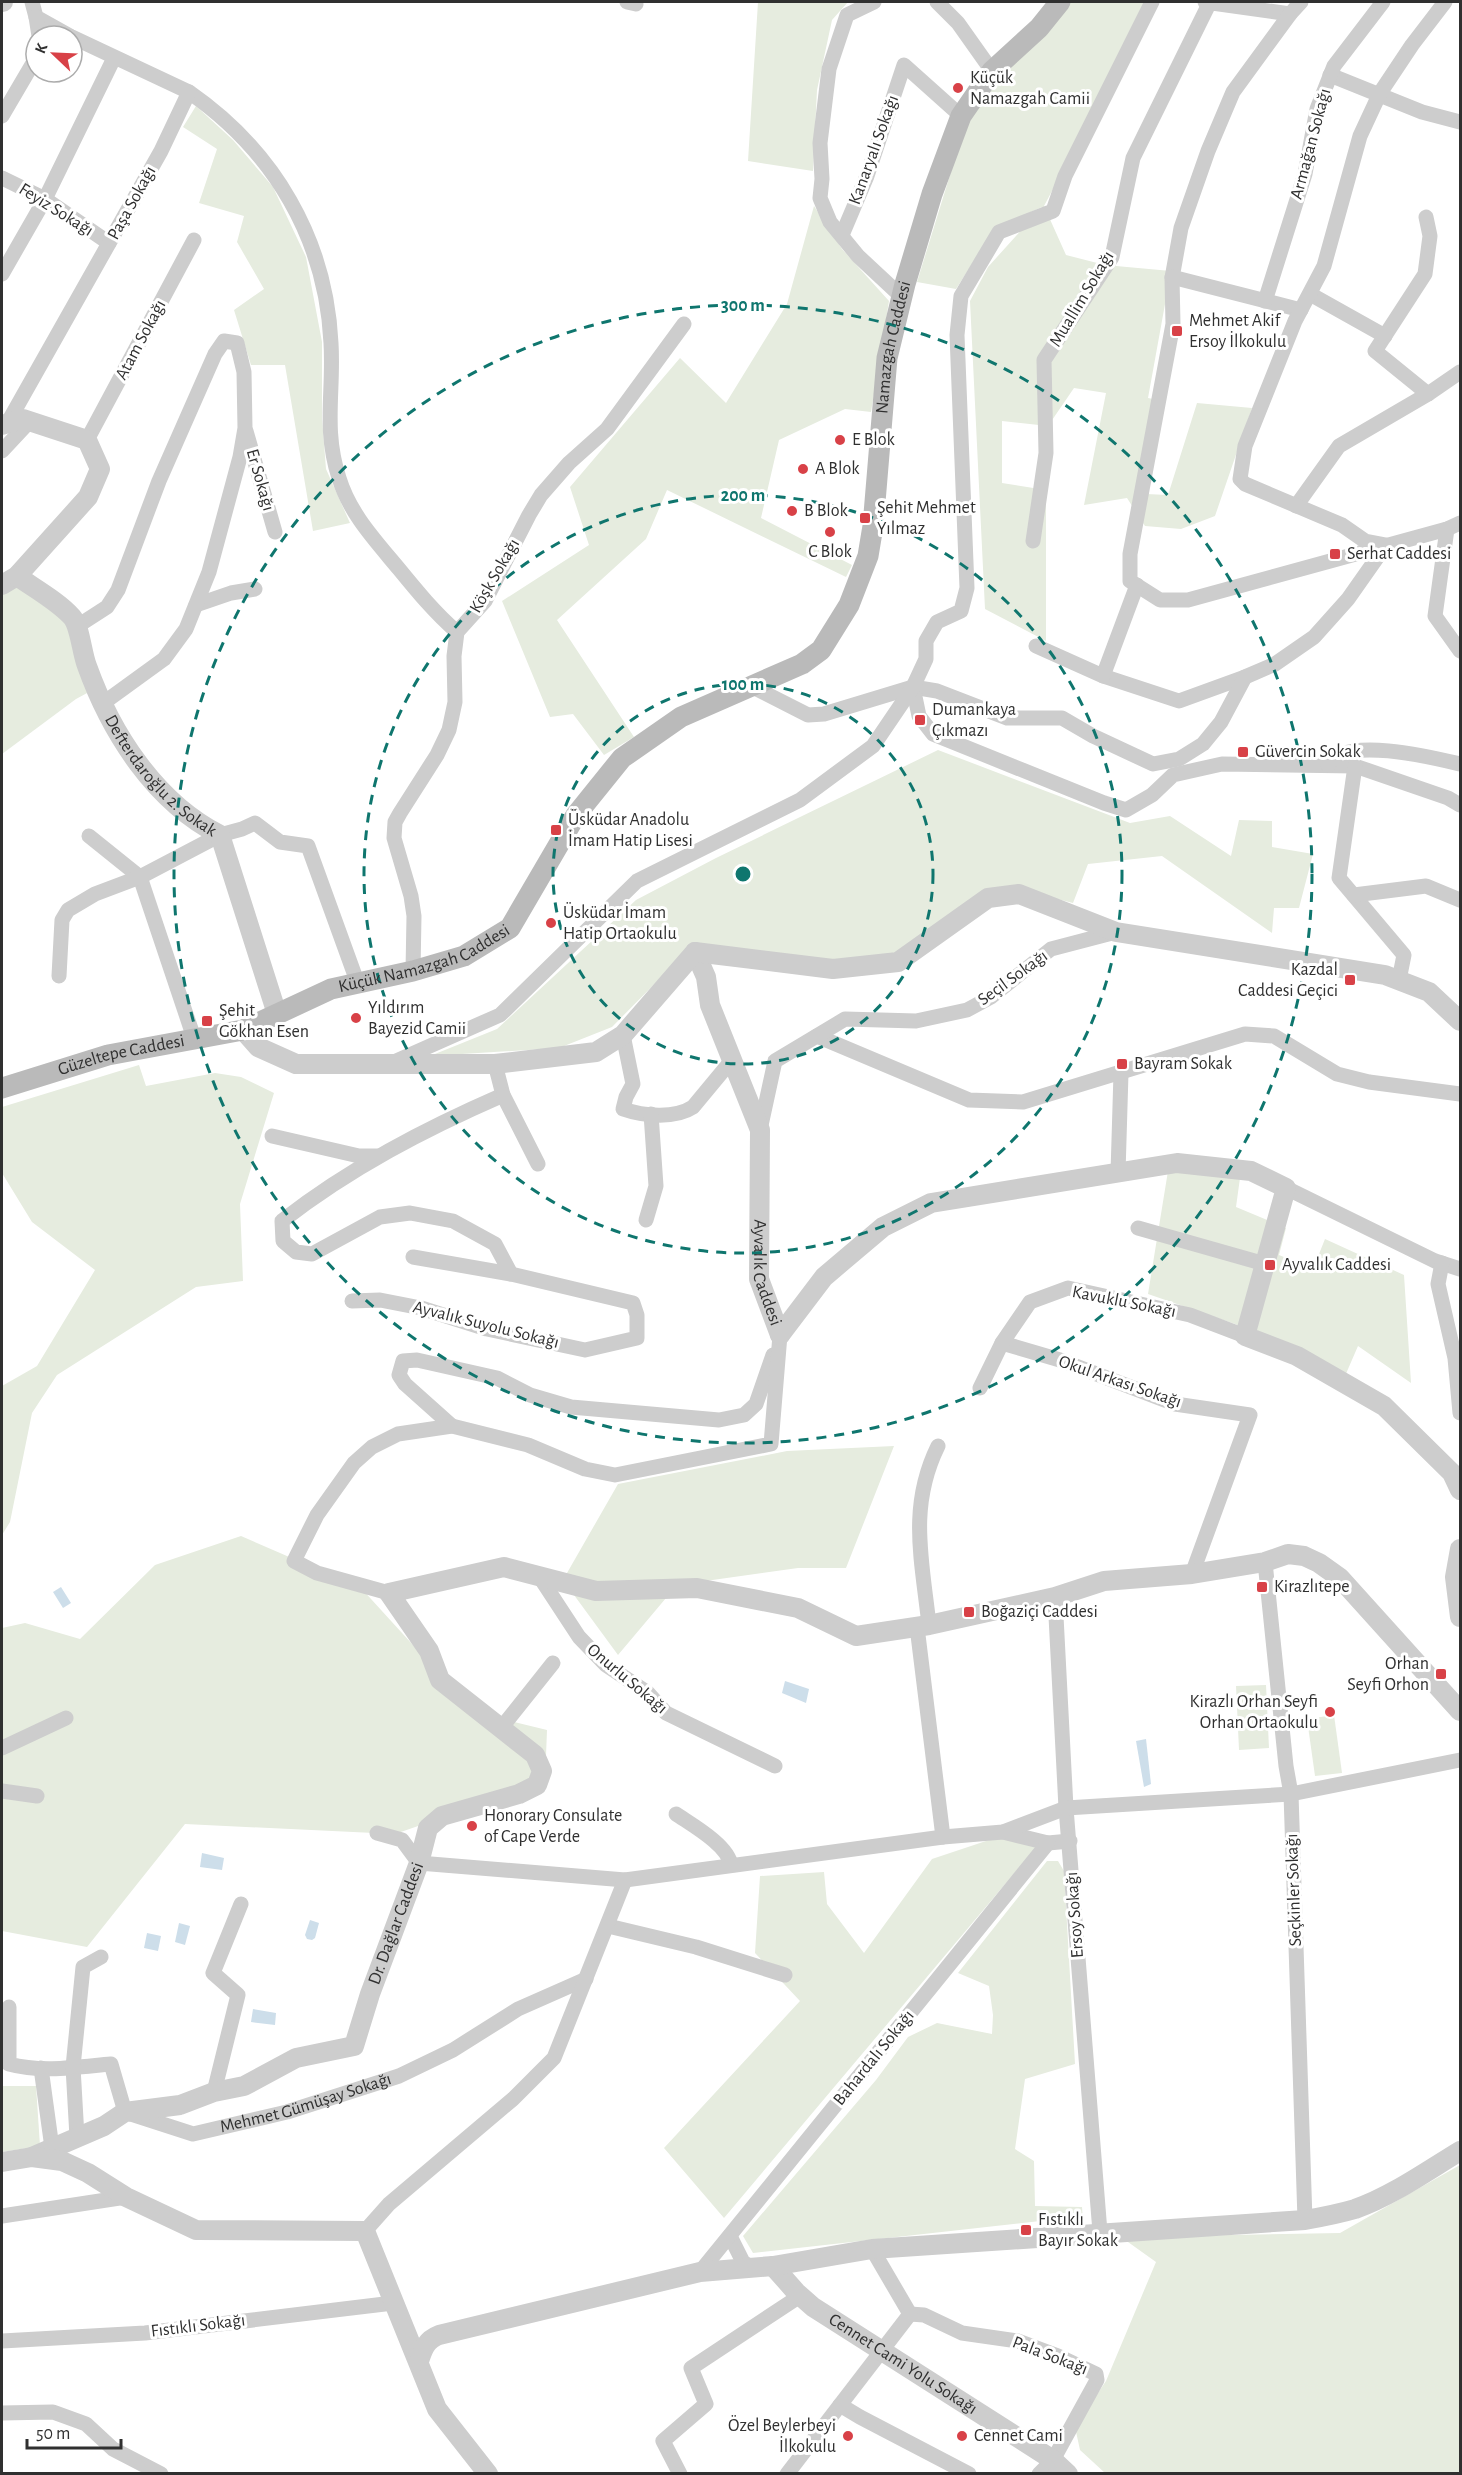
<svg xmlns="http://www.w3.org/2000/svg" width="1462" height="2475" font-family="'Alegreya Sans',sans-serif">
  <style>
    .green { fill: #e6ecdf }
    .water { fill: #cddeea }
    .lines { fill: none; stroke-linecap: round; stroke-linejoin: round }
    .minor { stroke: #cdcdcd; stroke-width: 15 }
    .tertiary { stroke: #cdcdcd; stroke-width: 20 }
    .secondary { stroke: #bababa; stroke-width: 21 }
    .ring { fill: none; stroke: #0f766e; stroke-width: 3; stroke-dasharray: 10 8 }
    .poi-dot { fill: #d84147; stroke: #fff; stroke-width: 2 }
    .labels { text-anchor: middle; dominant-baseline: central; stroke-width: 6; stroke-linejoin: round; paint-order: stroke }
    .poi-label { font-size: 18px; fill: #303030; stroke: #fff; text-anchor: start }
    .street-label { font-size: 18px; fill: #303030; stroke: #fff }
    .centre { fill: #0f766e; stroke: #fff; stroke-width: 3 }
    .ring-label { font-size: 18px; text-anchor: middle; font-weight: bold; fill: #0f766e; stroke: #fff; stroke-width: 6; stroke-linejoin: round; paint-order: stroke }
  </style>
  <rect width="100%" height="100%" fill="#fff"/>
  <g class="green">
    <polygon points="758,2 848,2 832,20 817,90 813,171 748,161"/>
    <polygon points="1068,2 1152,3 1044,206 1066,255 1105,265 1171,271 1148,398 1163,401 1146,494 1168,495 1197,403 1252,408 1215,516 1181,529 1145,526 1127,498 1084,505 1106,393 1074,388 1048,426 1002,421 1002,483 1046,490 1046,641 985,609 970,301 988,267 1042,207 995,228 956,289 917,282 967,120 1000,75"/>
    <polygon points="196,106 233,140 273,187 306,257 322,342 322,418 326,469 350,523 313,531 285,365 251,365 234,310 264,289 237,242 244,216 199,203 217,149 183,127"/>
    <polygon points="814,206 842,249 889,301 871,412 845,409 779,440 761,518 852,565 846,577 667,490 646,539 557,620 634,737 604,755 573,714 550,717 502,601 589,545 570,487 680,358 726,403 787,304"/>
    <polygon points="2,581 30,581 81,617 102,685 76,699 2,754"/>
    <polygon points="938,750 1130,823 1170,816 1231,856 1239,820 1272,821 1272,847 1313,854 1299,908 1274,908 1272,933 1162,856 1088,864 1073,903 1018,889 896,954 833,963 691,947 612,1027 559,1048 430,1056 497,1029 636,900 716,858"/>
    <polygon points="139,1065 146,1086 215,1073 241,1077 274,1093 240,1204 243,1281 196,1287 57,1375 32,1413 10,1522 2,1535 2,1386 37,1366 95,1270 32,1222 2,1173 2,1107"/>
    <polygon points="1168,1171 1240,1178 1236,1207 1286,1228 1279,1255 1313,1269 1325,1239 1404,1275 1411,1383 1358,1346 1345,1376 1235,1324 1148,1294"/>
    <polygon points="894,1446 846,1568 798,1568 677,1585 618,1655 563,1580 618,1484 787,1451"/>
    <polygon points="241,1536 361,1588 474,1712 547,1730 545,1782 395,1834 185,1824 87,1947 2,1931 2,1628 25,1623 80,1639 155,1565"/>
    <polygon points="1266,1685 1269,1748 1239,1750 1236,1686"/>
    <polygon points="1334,1715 1342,1773 1315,1776 1307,1719"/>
    <polygon points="995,1838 1038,1845 724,2218 664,2148 800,2001 755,1953 760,1876 824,1872 827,1904 864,1953 932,1859"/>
    <polygon points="1047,1861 1058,1861 1064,1871 1075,2064 1025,2079 1015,2149 1034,2161 1035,2206 1082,2207 1083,2220 1049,2220 753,2253 743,2236 876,2080 908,2037 937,2023 992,2034 993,2015 989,1986 958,1973"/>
    <polygon points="2,2086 36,2086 40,2146 2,2152"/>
    <polygon points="1460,2165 1460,2473 1105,2473 1080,2450 1075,2427 1106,2381 1156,2262 1121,2237 1340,2233"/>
  </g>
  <g class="water">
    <polygon points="61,1587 71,1603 63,1608 53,1592"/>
    <polygon points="785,1681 809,1689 806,1703 782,1693"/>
    <polygon points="1146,1739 1151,1784 1144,1787 1136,1741"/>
    <polygon points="202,1853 224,1858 222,1870 200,1867"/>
    <polygon points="310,1920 319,1923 315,1938 312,1940 307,1939 305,1935"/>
    <polygon points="179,1923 190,1926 185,1945 175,1942"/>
    <polygon points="147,1933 161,1936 158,1951 144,1948"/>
    <polygon points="253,2009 276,2013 275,2025 251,2022"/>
  </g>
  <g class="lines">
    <g class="minor">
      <polyline points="32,2 36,17 70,36"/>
      <polyline points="627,2 636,4"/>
      <polyline points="874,2 847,15 829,69 820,143 822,179 820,198 830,222 858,256 902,297"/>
      <polyline points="937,2 958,23 992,71"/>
      <polyline points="1205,2 1290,14"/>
      <polyline points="1301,2 1290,14 1233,92 1208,151 1181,228 1172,278 1173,324 1130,554 1130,581 1160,600 1188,600 1447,529 1460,523"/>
      <polyline points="36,17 39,36"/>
      <polyline points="1330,75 1422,112 1460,122"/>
      <path d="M189,92c85,59 137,147 142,251 3,49 -8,86 8,135 11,36 36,62 60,91 18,22 36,44 58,63"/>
      <polyline points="2,116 36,58"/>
      <polyline points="2,178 45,199 109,243"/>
      <polyline points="1426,217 1430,236 1425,274 1375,351 1428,394"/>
      <polyline points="842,235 867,176 904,65 961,116"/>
      <polyline points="2,274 45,199 114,58"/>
      <polyline points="1172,277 1301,310"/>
      <polyline points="1310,294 1385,336"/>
      <polyline points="1265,301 1305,174 1317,109 1334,66 1383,2"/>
      <polyline points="7,424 161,151 189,92 72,37"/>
      <polyline points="246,431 275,532"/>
      <polyline points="87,440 194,240"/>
      <polyline points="2,451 30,421"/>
      <polyline points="1296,506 1339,446 1428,394 1460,372"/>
      <polyline points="1447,529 1435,616 1460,651"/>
      <polyline points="1033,541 1046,453 1044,360 1112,257 1133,158 1210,2"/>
      <polyline points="196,605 231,593 255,589"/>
      <polyline points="76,627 107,607 118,590 159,481 215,354 224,341 237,343 244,372 245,428 240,457 209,572 186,629 164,659 102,704"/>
      <polyline points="1036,646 1103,676 1179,701 1245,677"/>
      <polyline points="1103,676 1137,585"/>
      <polyline points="751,686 808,715 824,714 913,687 937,691 1007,718 1062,718 1093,736 1153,764 1179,759 1203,744 1221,722 1245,677 1275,664 1314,637 1348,599 1386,545 1365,541 1342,525 1245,484 1240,479 1245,446 1295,321 1324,266 1360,136 1380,93 1412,45 1445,2"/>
      <polyline points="913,687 919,716 933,734 1104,803 1126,810 1152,795 1173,775 1222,764 1355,766 1448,798 1460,805"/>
      <path d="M1328,765c14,-30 107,-7 132,-1"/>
      <polyline points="1355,766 1339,878 1404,955 1399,980"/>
      <polyline points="89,836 140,877 195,1041"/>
      <polyline points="1354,895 1426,886 1460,900"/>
      <polyline points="413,971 414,916 411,896 394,838 395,822 400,813 437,755 449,730 455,702 454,656 457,632 485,601 529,515 541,495 569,463 607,429 684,324"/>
      <polyline points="59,976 62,920 68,910 95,894 140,877 220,835 242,829 255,823 280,842 308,846 358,984"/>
      <path d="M623,1035l10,49 -7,13 -3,12c20,7 52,10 70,-2l39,-47"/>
      <polyline points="817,1036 969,1100 1023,1102 1245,1034 1274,1036 1337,1074 1369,1082 1460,1094"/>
      <polyline points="396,1061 500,1015 637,881 800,800 873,746 913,687 926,659 926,641 937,622 961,611 967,588 957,335 961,296 999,232 1053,211 1065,176 1152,2"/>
      <path d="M495,1064l8,31c-78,34 -153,73 -221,126l1,20 13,11 16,2 68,-37 30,-4 43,8 42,23 16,30"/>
      <polyline points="503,1095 538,1164"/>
      <polyline points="760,1130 775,1061 845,1019 916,1021 967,1010 991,997 1051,949 1116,932"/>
      <polyline points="272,1136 359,1156 377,1156"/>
      <polyline points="1118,1173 1121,1073"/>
      <polyline points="1286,1188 1435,1261 1460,1269"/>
      <polyline points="646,1220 656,1186 651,1114"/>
      <polyline points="1138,1228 1265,1264"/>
      <polyline points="1442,1263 1438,1284 1455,1358 1460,1413"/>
      <polyline points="352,1301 380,1300 421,1308 487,1329 585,1350 637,1338 637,1315 633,1303 511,1274 413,1257"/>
      <polyline points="1002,1343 1060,1360 1175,1404 1250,1415 1192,1574"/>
      <polyline points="980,1388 1002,1343 1030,1302 1068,1288 1190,1315 1245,1336"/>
      <polyline points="452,1426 405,1384 399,1375 403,1361 417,1360 497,1378 530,1395 571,1407 719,1420 744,1415 756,1404 773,1355"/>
      <polyline points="1265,1562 1286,1766 1291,1794 1305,2220"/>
      <polyline points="539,1576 579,1637 606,1665 648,1693 666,1713 775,1766"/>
      <polyline points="389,1593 317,1573 294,1561 317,1515 354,1463 372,1447 398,1434 452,1426 528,1445 585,1469 615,1475 771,1444 780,1335"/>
      <polyline points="1055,1597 1066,1808 1100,2232"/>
      <path d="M929,1625c-7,-65 -21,-118 9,-179"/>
      <polyline points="917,1627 943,1837"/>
      <polyline points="502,1727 553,1663"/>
      <polyline points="2,1748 66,1718"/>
      <polyline points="2,1791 37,1796"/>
      <path d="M676,1814c16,11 52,31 55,51"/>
      <polyline points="1003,1832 1048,1843 1070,1841"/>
      <polyline points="377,1833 402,1840 419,1863 625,1880 943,1837 1003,1832 1066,1808 1291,1794 1460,1760"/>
      <polyline points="608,1926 696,1947 785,1975"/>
      <path id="s1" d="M9,2007v57c33,9 69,3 102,0l14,48 68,22 94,-22 112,-36 54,-26 65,-41 68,-30"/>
      <polyline points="41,2068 52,2148"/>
      <polyline points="214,2092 238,1995 213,1973 241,1904"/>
      <polyline points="77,2137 73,2067 83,1967 101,1957"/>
      <polyline points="2,2216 126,2197"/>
      <polyline points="365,2231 389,2204 513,2099 554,2058 625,1880"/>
      <polyline points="730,2236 743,2262 752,2268"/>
      <polyline points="700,2272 1048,1843"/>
      <polyline points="910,2314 924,2315 962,2333 1018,2341 1058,2356 1096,2374 1097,2380 1053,2460 1039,2474"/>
      <polyline points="2,2341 145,2333 393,2303"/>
      <polyline points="840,2405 860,2417 969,2474"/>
      <polyline points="2,2413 53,2412 86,2424 113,2449 161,2474"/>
      <polyline points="680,2474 663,2441 706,2404 691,2368 800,2296"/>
      <polyline points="787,2474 910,2314 872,2249"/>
    </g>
    <g class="tertiary">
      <polyline points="2,2 3,2"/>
      <polyline points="2,425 23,419 87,440 100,469 88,497 17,576 2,585"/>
      <path id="s2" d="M17,576c17,12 42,26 55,41 8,9 10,37 15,49 24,67 68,136 133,169l57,179"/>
      <path id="s3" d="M695,952l11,25 4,28 50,125 -1,149 21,56"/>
      <polyline points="243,1030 258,1047 296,1064 495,1064 596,1052 623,1035 695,952 833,969 898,962 988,898 1019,894 1116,932 1385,975 1429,992 1460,1021"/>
      <polyline points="780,1335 824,1277 883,1227 931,1203 1177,1163 1251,1171 1286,1188 1245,1336 1297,1356 1384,1406 1452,1473 1460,1490"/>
      <polyline points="1460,1549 1455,1577 1460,1617"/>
      <path id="s4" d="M32,2157l72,-31 21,-14 55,-7 34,-13 30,-6 52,-28 58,-12 16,-52 49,-131 9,-35 14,-12 77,-22 18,-9 5,-14 -7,-16 -95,-75 -11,-29 -40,-58 115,-26 92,24 101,-3 101,20 58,28 73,-11 126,-28 49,-16 88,-7 73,-12 23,-8 16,2 15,7 21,15 120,133"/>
      <polyline points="2,2162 32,2157 62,2161 88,2173 126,2197 196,2230 365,2231 437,2409 488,2474"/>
      <path id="s5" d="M773,2266l23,26 17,15 240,153 15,14"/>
      <path d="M419,2361c4,-12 7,-21 20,-26l261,-63 73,-6 99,-17 433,-29c17,-3 33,-6 50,-11 37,-13 72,-38 105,-58"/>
    </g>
    <path class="secondary" id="s6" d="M2,1088l106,-33 135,-25 88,-41 82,-18 51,-15 46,-28 66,-113 46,-57 59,-41 121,-53 19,-14 28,-45 19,-49 5,-30 14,-168 18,-74 27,-90 29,-78 31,-45 47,-43 21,-26"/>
  </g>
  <g class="ring">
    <circle cx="743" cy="874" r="190"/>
    <circle cx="743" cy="874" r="379"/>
    <circle cx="743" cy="874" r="569"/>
  </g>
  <g class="poi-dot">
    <circle cx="958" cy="88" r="6"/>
    <rect x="1171" y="325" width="12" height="12" rx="3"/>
    <circle cx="840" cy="440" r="6"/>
    <circle cx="803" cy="469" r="6"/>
    <circle cx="792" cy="511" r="6"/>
    <rect x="859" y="512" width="12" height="12" rx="3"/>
    <circle cx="830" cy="532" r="6"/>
    <rect x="1329" y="548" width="12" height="12" rx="3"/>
    <rect x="914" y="714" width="12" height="12" rx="3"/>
    <rect x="1237" y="746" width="12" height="12" rx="3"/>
    <rect x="550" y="824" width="12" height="12" rx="3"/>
    <circle cx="551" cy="923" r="6"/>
    <rect x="1344" y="974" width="12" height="12" rx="3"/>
    <circle cx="356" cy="1018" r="6"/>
    <rect x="201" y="1015" width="12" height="12" rx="3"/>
    <rect x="1116" y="1058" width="12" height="12" rx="3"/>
    <rect x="1264" y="1259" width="12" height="12" rx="3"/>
    <rect x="1256" y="1581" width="12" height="12" rx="3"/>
    <rect x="963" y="1606" width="12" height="12" rx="3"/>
    <rect x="1435" y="1668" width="12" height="12" rx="3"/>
    <circle cx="1330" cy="1712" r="6"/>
    <circle cx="472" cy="1826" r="6"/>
    <rect x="1020" y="2224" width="12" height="12" rx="3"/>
    <circle cx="848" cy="2436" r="6"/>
    <circle cx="962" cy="2436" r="6"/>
  </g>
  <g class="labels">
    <g class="poi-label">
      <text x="970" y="78">Küçük<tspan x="970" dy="21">Namazgah Camii</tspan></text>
      <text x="1189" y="321">Mehmet Akif<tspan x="1189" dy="21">Ersoy İlkokulu</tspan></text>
      <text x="852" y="440">E Blok</text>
      <text x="815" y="469">A Blok</text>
      <text x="877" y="508">Şehit Mehmet<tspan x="877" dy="21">Yılmaz</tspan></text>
      <text x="804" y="511">B Blok</text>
      <text x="830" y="552" text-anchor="middle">C Blok</text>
      <text x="1347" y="554">Serhat Caddesi</text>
      <text x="932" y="710">Dumankaya<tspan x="932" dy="21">Çıkmazı</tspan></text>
      <text x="1255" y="752">Güvercin Sokak</text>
      <text x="568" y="820">Üsküdar Anadolu<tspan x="568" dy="21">İmam Hatip Lisesi</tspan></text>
      <text x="563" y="913">Üsküdar İmam<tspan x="563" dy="21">Hatip Ortaokulu</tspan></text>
      <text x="1338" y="970" text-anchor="end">Kazdal<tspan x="1338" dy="21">Caddesi Geçici</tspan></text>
      <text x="368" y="1008">Yıldırım<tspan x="368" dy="21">Bayezid Camii</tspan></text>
      <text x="219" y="1011">Şehit<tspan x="219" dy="21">Gökhan Esen</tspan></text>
      <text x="1134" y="1064">Bayram Sokak</text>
      <text x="1282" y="1265">Ayvalık Caddesi</text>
      <text x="1274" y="1587">Kirazlıtepe</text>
      <text x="981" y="1612">Boğaziçi Caddesi</text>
      <text x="1429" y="1664" text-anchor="end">Orhan<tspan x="1429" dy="21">Seyfi Orhon</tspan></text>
      <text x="1318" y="1702" text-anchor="end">Kirazlı Orhan Seyfi<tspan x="1318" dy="21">Orhan Ortaokulu</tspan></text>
      <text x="484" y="1816">Honorary Consulate<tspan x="484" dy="21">of Cape Verde</tspan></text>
      <text x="1038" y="2220">Fıstıklı<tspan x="1038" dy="21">Bayır Sokak</tspan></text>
      <text x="836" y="2426" text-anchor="end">Özel Beylerbeyi<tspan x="836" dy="21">İlkokulu</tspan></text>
      <text x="974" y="2436">Cennet Cami</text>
    </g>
    <g class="street-label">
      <text transform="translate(1311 144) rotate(-75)">Armağan Sokağı</text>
      <text transform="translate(874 150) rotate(-70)">Kanaryalı Sokağı</text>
      <text transform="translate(132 203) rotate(-61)">Paşa Sokağı</text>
      <text transform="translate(56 210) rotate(32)">Feyiz Sokağı</text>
      <text transform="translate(1082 299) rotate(-59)">Muallim Sokağı</text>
      <text transform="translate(141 340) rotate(-62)">Atam Sokağı</text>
      <text stroke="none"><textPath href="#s6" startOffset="1284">Namazgah Caddesi</textPath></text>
      <text transform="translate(260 480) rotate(74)">Er Sokağı</text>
      <text transform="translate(495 576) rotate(-60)">Köşk Sokağı</text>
      <text stroke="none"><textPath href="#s2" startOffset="255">Defterdaroğlu 2. Sokak</textPath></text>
      <text stroke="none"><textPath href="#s6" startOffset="444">Küçük Namazgah Caddesi</textPath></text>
      <text transform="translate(1013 978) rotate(-36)">Seçil Sokağı</text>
      <text stroke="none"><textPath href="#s6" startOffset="124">Güzeltepe Caddesi</textPath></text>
      <text stroke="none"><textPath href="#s3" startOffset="334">Ayvalık Caddesi</textPath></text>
      <text transform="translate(1124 1302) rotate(11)">Kavuklu Sokağı</text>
      <text transform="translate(486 1325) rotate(14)">Ayvalık Suyolu Sokağı</text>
      <text transform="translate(1120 1382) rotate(19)">Okul Arkası Sokağı</text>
      <text transform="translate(627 1679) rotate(40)">Onurlu Sokağı</text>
      <text transform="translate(1294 1890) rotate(-92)">Seçkinler Sokağı</text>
      <text transform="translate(1075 1915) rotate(-94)">Ersoy Sokağı</text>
      <text stroke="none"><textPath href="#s4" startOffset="474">Dr. Dağlar Caddesi</textPath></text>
      <text transform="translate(874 2058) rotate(-51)">Bahardalı Sokağı</text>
      <text stroke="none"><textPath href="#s1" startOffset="398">Mehmet Gümüşay Sokağı</textPath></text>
      <text transform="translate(198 2326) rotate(-7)">Fıstıklı Sokağı</text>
      <text transform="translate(1050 2356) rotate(21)">Pala Sokağı</text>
      <text stroke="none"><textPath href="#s5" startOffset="164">Cennet Cami Yolu Sokağı</textPath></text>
    </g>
  </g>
  <circle cx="743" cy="874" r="9" class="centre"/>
  <g class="ring-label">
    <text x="743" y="311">300 m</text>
    <text x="743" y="501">200 m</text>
    <text x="743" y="690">100 m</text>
  </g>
  <rect width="1462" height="2475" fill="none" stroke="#303030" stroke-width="6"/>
  <g transform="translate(54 54) rotate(293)"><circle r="28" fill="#ffffff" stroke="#acacac" stroke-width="1.5"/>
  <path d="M0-4.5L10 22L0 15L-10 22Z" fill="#d84147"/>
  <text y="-9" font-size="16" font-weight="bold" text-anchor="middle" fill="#303030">K</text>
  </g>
  <path d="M27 2439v9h94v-9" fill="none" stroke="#303030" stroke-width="3"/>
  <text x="36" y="2439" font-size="18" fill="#303030" stroke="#ffffff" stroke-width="4.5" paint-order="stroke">50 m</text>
</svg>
